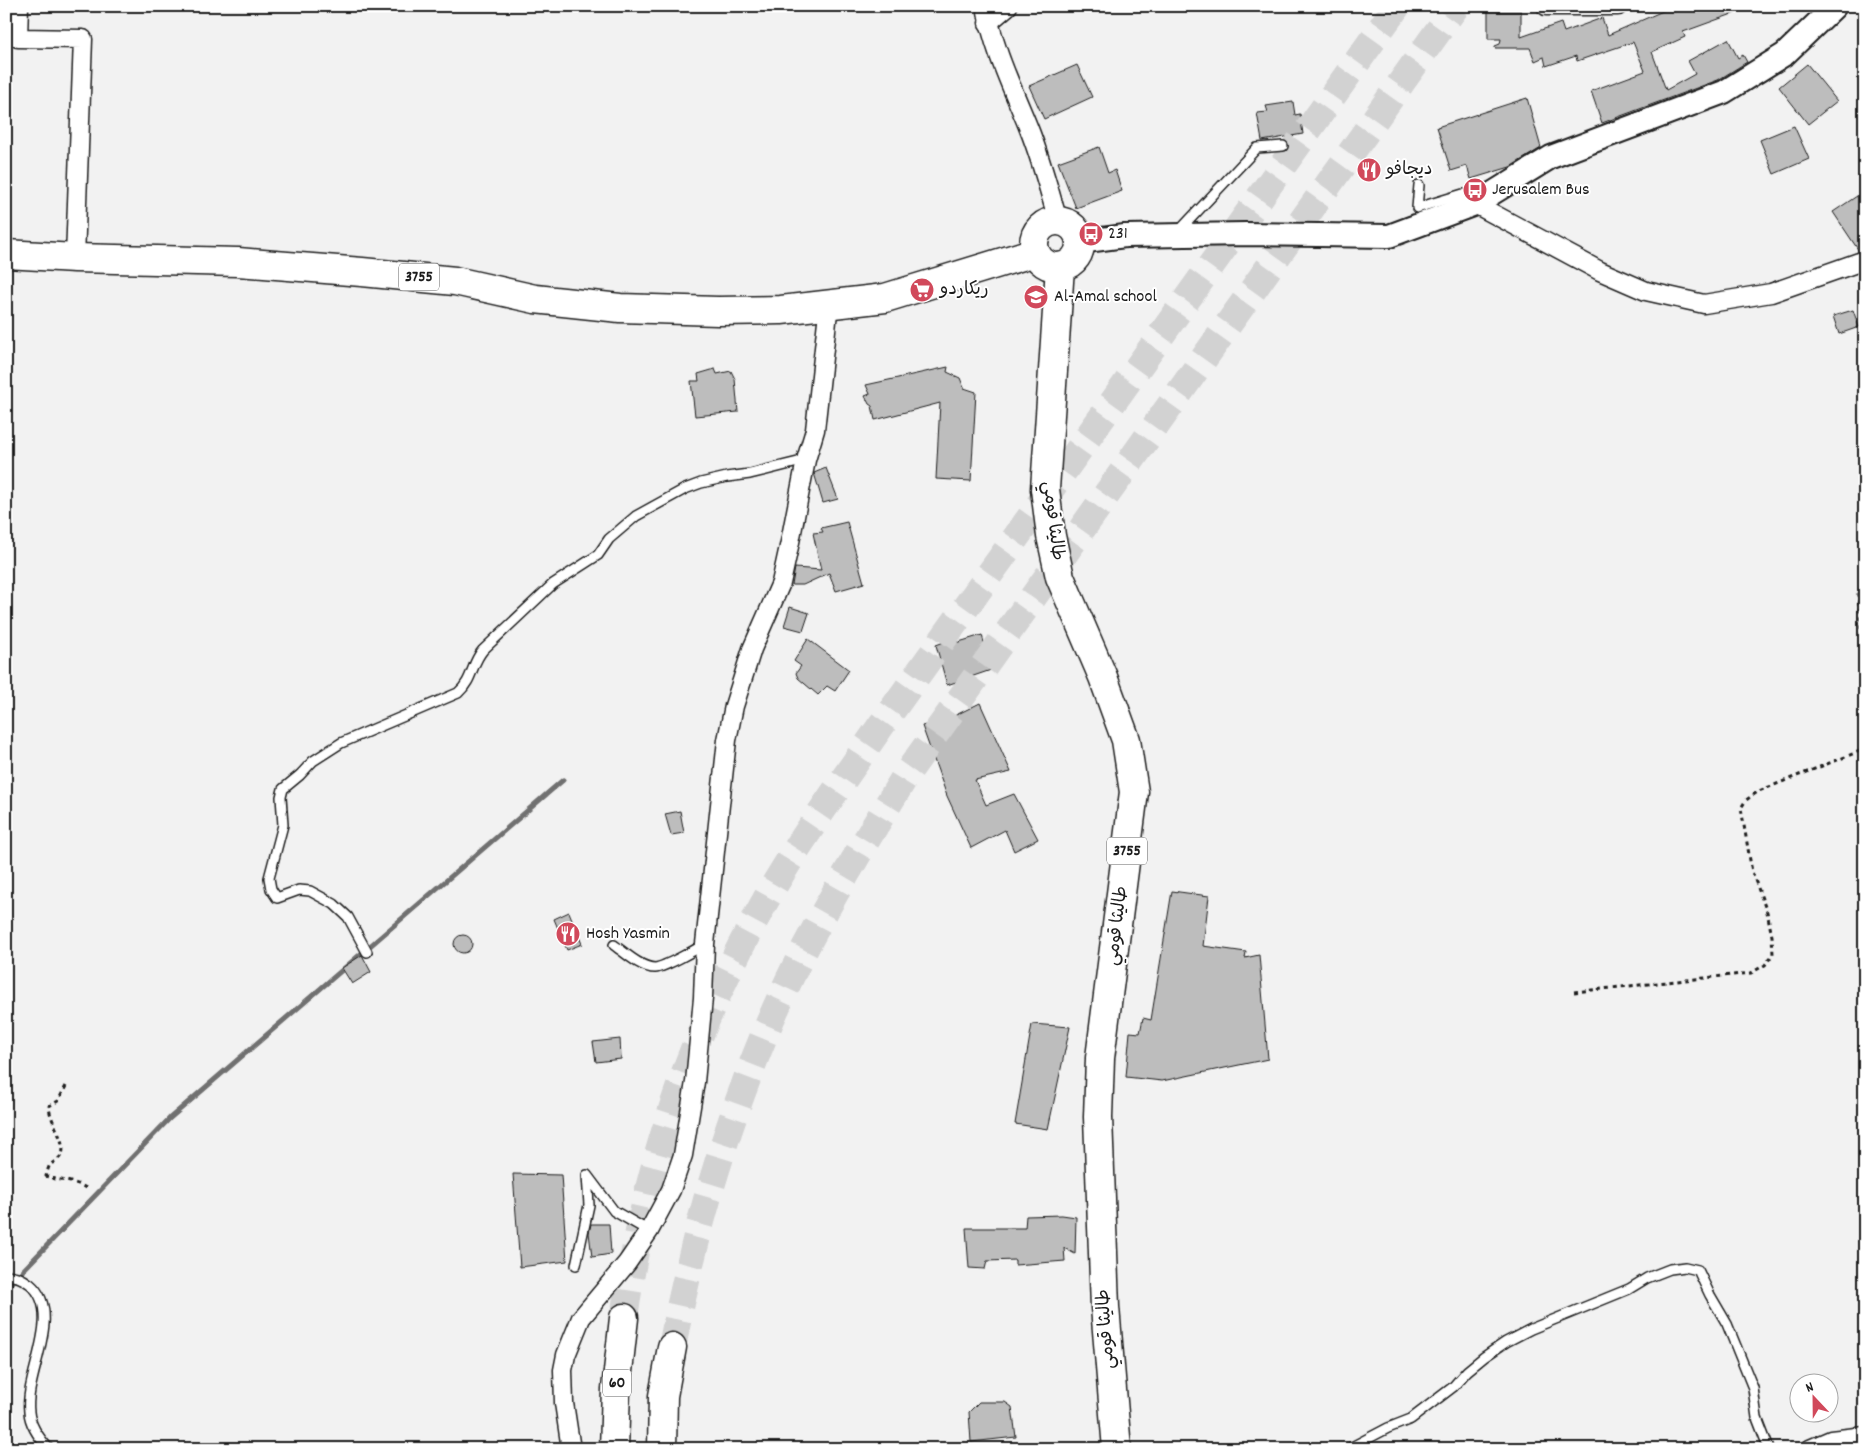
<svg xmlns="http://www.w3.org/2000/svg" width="1871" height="1455" font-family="Dekko,'Playpen Sans Arabic',sans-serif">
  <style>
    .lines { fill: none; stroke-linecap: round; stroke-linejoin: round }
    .stream { stroke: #707070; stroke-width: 5 }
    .building { fill: #bdbdbd; stroke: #1c1c1c }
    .trunk-tunnel { stroke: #d2d2d2; stroke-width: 28; stroke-dasharray: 28 14; stroke-linecap: butt }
    .service-casing { stroke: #1c1c1c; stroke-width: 12 }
    .minor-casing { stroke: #1c1c1c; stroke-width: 21 }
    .tertiary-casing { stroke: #1c1c1c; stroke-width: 26 }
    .primary-casing { stroke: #1c1c1c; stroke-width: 31 }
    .trunk-casing { stroke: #1c1c1c; stroke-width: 31 }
    .path { stroke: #1c1c1c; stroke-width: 3; stroke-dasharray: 4 4; stroke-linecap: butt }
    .service { stroke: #fff; stroke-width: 9 }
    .minor { stroke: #fff; stroke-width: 18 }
    .tertiary { stroke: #fff; stroke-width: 22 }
    .primary { stroke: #fff; stroke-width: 28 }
    .trunk { stroke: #fff; stroke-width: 28 }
    .labels { text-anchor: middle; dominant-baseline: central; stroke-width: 4; stroke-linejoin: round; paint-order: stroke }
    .shield { fill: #fff; stroke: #606060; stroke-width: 1 }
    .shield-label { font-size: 16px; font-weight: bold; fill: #1c1c1c }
    .poi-label { font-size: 18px; fill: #1c1c1c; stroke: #fff; text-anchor: start }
    .street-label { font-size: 18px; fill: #1c1c1c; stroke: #fff }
  </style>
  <rect width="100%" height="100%" fill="#f2f2f2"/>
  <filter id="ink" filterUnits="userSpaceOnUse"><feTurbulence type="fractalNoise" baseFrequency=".02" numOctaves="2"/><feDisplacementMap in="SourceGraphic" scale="10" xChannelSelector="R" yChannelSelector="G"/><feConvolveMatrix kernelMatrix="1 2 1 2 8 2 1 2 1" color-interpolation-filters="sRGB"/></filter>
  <g filter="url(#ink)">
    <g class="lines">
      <polyline class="stream" points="6,1288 170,1118 563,780"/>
    </g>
    <g class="building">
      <polygon points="1690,6 1749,6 1749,8 1683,32 1685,37 1652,52 1666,90 1695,74 1688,61 1728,39 1738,58 1743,55 1747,62 1718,80 1602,123 1591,91 1645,71 1633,42 1577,61 1576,56 1546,66 1544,57 1535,61 1530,48 1495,48 1495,46 1500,44 1501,39 1488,39 1488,11 1521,11 1521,37 1561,23 1564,32 1602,18 1608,35 1672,7 1674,12"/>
      <polygon points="1807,64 1837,101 1808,124 1779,87"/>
      <polygon points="1077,65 1092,97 1044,119 1029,86"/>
      <polygon points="1527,98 1541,148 1510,167 1471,179 1467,166 1451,171 1437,127"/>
      <polygon points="1293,102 1295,115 1300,114 1303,134 1262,141 1257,113 1268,112 1266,106"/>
      <polygon points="1794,126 1809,159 1774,174 1760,140"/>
      <polygon points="1099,147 1108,173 1115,170 1122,191 1076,208 1058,162"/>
      <polygon points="1857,196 1865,207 1865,250 1859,251 1833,212"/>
      <polygon points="1853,310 1859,327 1839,334 1833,316"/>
      <polygon points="948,367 947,372 960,378 964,388 976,392 971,481 936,479 940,403 875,420 872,406 869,404 865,396 870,394 866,385"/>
      <polygon points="715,369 717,374 731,371 735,379 738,412 695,416 691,381 699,381 698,374"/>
      <polygon points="826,468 838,499 823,503 814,473"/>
      <polygon points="847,522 864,583 836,591 829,573 803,585 792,585 795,568 821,570 813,533 823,532 821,528"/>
      <polygon points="790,607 809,613 803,631 784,626"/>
      <polygon points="982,635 991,670 947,685 936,645 947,641 949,645"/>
      <polygon points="808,639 849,670 835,691 827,686 818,695 798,678 796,673 801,666 794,661"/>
      <polygon points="980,703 1011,772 975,780 986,805 1014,794 1038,839 1014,851 1005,830 971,848 947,796 922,726 950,718"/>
      <polygon points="680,811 684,833 671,835 665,814"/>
      <polygon points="1172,891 1209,896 1203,946 1246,952 1245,958 1259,955 1268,1059 1162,1081 1126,1077 1130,1032 1140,1033 1143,1018 1151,1020"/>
      <polygon points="569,912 582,944 567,950 554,919"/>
      <circle cx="463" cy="944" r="9"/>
      <polygon points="362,955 371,972 352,984 342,968"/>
      <polygon points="1032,1024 1070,1027 1048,1129 1015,1124"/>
      <polygon points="620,1039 621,1059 596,1062 593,1042"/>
      <polygon points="513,1174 561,1175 567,1261 520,1267"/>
      <polygon points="1062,1215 1076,1217 1075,1254 1064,1248 1065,1261 1015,1265 1015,1260 987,1261 985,1269 969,1268 966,1228 1025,1228 1026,1216"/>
      <polygon points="591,1224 609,1224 611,1254 592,1257 589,1233"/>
      <polygon points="979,1402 1005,1402 1012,1407 1016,1437 971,1442 969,1412"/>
    </g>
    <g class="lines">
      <g class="trunk-tunnel">
        <path d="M624,1318c20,-145 63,-275 134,-404 35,-65 80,-126 122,-187l517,-721"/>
        <path d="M672,1347c21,-109 51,-213 94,-316 38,-91 90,-175 142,-259l548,-766"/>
      </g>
      <defs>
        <g id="service">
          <polyline points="1419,185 1417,208 1463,194 1475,203"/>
          <polyline points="1179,231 1257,148 1283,146"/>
          <path d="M614,945c10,7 27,23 41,23 10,-1 40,-18 50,-24"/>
          <path d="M367,952l-19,-35 -14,-13 -24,-13 -11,-1 -22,8 -6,-9 -2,-11 14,-53 -2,-28 2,-8 17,-14 13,-14 28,-18 117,-50c15,-13 13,-29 25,-43l70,-66 45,-29 11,-16 27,-23 49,-27 16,-6 26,-6 23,-3 56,-14"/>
          <polyline points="576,1265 589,1205 587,1175 614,1211 649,1231"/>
          <path d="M6,1275c11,1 16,3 24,9 35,29 -6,91 -1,128 1,14 11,27 20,37"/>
          <polyline points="1348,1449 1388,1428 1411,1419 1453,1387 1467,1371 1484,1357 1506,1342 1531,1329 1629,1289 1647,1278 1670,1269 1685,1267 1698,1270 1710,1295 1727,1324 1753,1388 1757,1418 1769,1449"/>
        </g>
        <g id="minor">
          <polyline points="19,6 18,38 83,39 75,258"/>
          <path d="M986,6c7,43 27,83 43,123 12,30 20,61 29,92"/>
          <polyline points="1546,6 1618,6"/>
          <polyline points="988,23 1008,6"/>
          <polyline points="1475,204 1600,271 1646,291 1704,304 1771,293 1865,260"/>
          <polyline points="571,1449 564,1403 563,1370 566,1355 581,1318 627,1263 649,1231 671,1190 683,1155 695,1082 703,998 705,944 727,740 734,706 752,649 781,583 790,542 806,460 815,430 829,303"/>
          <polyline points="1810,1449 1831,1440 1865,1436"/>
        </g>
        <polyline id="tertiary" points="1079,242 1125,236 1246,234 1389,236 1475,204 1551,157 1724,92 1785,54 1835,6"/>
        <g id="primary">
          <circle cx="1057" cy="244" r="23"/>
          <polyline points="6,254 75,258 238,262 362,272 455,281 535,299 620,308 718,311 781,310 885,298 1035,252"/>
          <polyline points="1060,267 1045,489 1051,536 1060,577 1103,677 1126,740 1134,792 1100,1058 1098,1117 1105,1307 1117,1449"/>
        </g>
        <g id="trunk">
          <polyline points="614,1449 616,1389 624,1318"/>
          <polyline points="662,1449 663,1396 672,1347"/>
        </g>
      </defs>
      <use href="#service" class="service-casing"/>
      <use href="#minor" class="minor-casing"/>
      <use href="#tertiary" class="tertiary-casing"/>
      <use href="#primary" class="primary-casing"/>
      <use href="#trunk" class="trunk-casing"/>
      <g class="path">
        <polyline points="1865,578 1858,594 1865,676"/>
        <polyline points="1574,992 1751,973 1765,965 1773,954 1772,936 1767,912 1752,872 1741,808 1746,800 1759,791 1865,749"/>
        <path d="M66,1086l-8,15 -9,5c0,14 18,37 13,48 -3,6 -8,7 -12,11 -2,3 -3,8 -4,11 15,6 30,4 43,14"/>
        <polyline points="6,1447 11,1449"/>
      </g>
      <use href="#service" class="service"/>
      <use href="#minor" class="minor"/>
      <use href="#tertiary" class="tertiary"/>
      <use href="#primary" class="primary"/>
      <use href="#trunk" class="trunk"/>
    </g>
  </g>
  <defs>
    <symbol id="restaurant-disc" viewBox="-11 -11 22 22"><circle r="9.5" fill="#d1495b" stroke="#fff"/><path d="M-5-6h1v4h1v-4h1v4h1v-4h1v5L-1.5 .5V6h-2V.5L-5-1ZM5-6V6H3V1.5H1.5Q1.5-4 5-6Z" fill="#fff"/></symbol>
    <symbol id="bus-disc" viewBox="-11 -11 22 22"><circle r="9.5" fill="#d1495b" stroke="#fff"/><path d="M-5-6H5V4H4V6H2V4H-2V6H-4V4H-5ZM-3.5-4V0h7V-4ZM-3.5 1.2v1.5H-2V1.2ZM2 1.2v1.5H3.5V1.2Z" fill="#fff"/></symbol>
    <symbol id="supermarket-disc" viewBox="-11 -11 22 22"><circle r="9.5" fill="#d1495b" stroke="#fff"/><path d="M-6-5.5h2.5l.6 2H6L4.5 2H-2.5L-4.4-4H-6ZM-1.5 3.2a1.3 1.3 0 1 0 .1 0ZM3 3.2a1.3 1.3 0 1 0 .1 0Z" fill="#fff"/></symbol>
    <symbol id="school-disc" viewBox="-11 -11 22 22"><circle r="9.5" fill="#d1495b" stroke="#fff"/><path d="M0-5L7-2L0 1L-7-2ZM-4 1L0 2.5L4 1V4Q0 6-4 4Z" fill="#fff"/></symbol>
  </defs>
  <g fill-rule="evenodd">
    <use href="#restaurant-disc" x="1355" y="156" width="28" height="28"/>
    <use href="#bus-disc" x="1461" y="176" width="28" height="28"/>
    <use href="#bus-disc" x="1077" y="220" width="28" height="28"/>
    <use href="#supermarket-disc" x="908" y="276" width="28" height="28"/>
    <use href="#school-disc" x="1022" y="283" width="28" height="28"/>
    <use href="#restaurant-disc" x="554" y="920" width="28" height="28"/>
  </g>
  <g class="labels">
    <g class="shield">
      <rect x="399" y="263.5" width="40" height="27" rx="4"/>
      <rect x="1107" y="837.5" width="40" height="27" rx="4"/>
      <rect x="603" y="1369.5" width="28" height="27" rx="4"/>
    </g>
    <g class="shield-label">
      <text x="419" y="277">3755</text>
      <text x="1127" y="851">3755</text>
      <text x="617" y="1383">60</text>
    </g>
    <g class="poi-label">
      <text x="1386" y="170">ديجافو</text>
      <text x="1492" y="190">Jerusalem Bus</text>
      <text x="1108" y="234">231</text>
      <text x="940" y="290">ريكاردو</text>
      <text x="1054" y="297">Al-Amal school</text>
      <text x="586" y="934">Hosh Yasmin</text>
    </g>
    <g class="street-label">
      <text transform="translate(1052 521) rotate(83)">طاليثا قومي</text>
      <text transform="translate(1118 926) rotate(-83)">طاليثا قومي</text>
      <text transform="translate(1107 1329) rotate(-94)">طاليثا قومي</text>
    </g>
  </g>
  <rect width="1871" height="1455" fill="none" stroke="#fff" stroke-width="25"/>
  <rect x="12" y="12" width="1846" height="1430" fill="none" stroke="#1c1c1c" stroke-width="2" filter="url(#ink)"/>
  <g transform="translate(1814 1398) rotate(338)"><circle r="24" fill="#ffffff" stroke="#a4a4a4"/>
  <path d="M0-4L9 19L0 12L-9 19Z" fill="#d1495b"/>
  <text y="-8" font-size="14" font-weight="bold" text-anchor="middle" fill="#1c1c1c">N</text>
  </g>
</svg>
